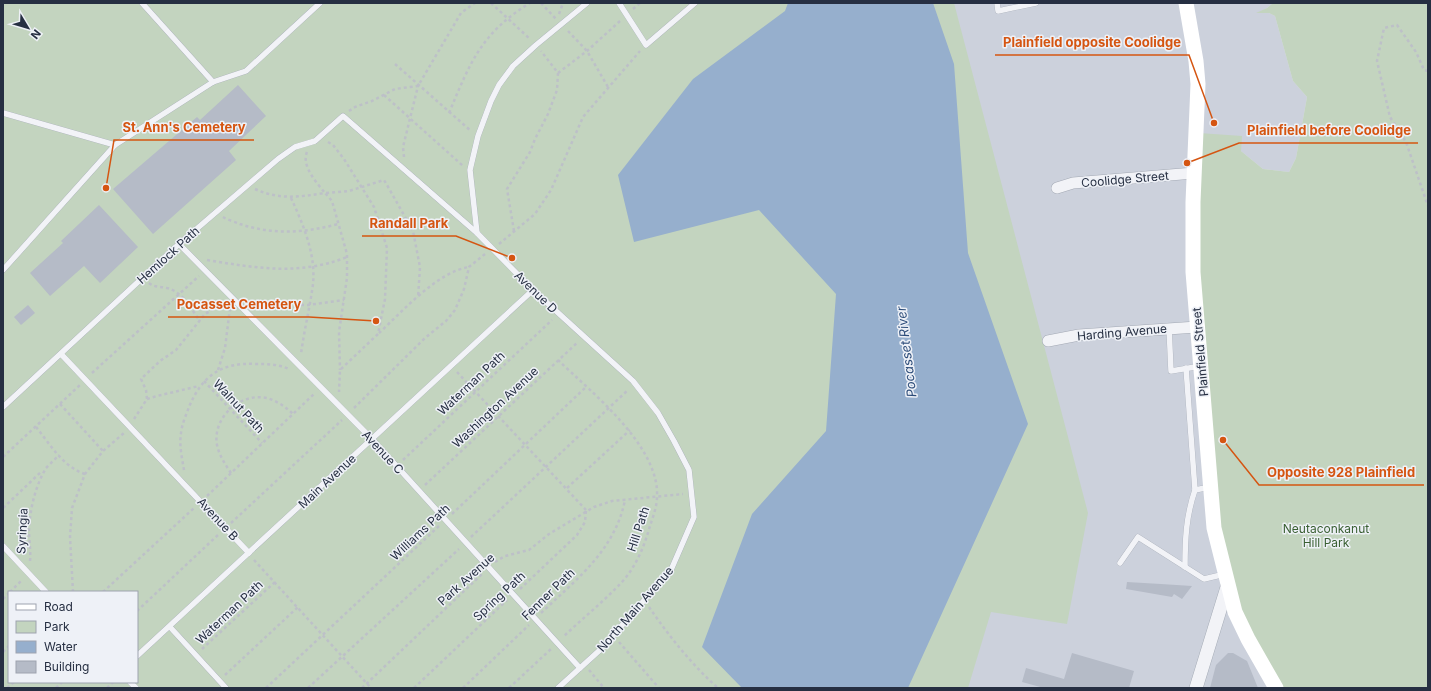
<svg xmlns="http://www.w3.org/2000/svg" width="1431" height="691" font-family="Inter,sans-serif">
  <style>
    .built { fill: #ccd1dc }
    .green { fill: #c3d4bf; fill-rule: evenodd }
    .water { fill: #96afcd }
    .building { fill: #b5bbc7 }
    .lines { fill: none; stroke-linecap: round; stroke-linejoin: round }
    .service-casing { stroke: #a3a9b4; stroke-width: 6 }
    .minor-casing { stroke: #a3a9b4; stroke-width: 12 }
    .tertiary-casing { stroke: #a3a9b4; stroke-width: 14 }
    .path { stroke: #bdc0c8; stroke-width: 2.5; stroke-dasharray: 3 3; stroke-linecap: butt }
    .service { stroke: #f2f3f7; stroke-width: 5.5 }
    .minor { stroke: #f2f3f7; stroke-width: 11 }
    .tertiary { stroke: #f2f3f7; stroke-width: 13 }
    .secondary { stroke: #fff; stroke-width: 15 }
    .labels { text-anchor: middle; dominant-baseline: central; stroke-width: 3; stroke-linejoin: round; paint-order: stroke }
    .street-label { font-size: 12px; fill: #262f42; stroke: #eef1f7 }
    .park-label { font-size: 12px; fill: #395f32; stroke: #eef1f7 }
    .water-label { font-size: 13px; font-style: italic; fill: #2c4c79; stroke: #eef1f7 }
    .leader { fill: none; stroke: #d55511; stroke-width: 1.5 }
    .callout-dot { fill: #d55511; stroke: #eef1f7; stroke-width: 1.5 }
    .callout-label { font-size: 13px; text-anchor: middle; font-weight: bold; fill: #d55511; stroke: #eef1f7; stroke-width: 3; stroke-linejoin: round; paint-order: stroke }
  </style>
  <rect width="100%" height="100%" fill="#dee2e9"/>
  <polygon class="built" points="954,3 1273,3 1267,8 1258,13 1269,13 1275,16 1293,81 1307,97 1296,158 1289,172 1263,169 1241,151 1199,133 1274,688 910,688"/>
  <g class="green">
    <path d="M3,3h951l134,510 -21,111 -76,-12 -23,76h-965zM9,592h128v90h-128z"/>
    <polygon points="1273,3 1428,3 1428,688 1274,688 1225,573 1197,318 1199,133 1242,136 1241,151 1263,169 1289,172 1296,158 1307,97 1293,81 1275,16 1269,13 1256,13 1267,8"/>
  </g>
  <polygon class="water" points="788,3 933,3 954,64 968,253 1028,424 908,688 742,688 702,647 752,514 826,431 836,294 759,210 634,242 618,175 693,79 785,11"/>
  <g class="building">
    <polygon points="238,85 266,116 229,151 236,160 153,234 113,189 197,117 200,120"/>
    <polygon points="99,205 138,247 100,283 84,266 50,296 30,273 63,243 61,241"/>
    <polygon points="28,305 35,313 21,325 14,317"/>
    <polygon points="1127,582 1161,584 1192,586 1182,599 1174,594 1172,597 1126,589"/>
    <polygon points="1072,653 1134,671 1129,688 1044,688 1022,682 1026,668 1064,679"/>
    <polygon points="1228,653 1233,653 1247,661 1258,688 1210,688 1216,665"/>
  </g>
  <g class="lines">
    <defs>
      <g id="service">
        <polyline points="142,3 213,82"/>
        <polyline points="619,3 646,45 695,3"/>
        <polyline points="997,3 998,11 1036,3"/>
        <polyline points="3,113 115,145"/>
        <polyline points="477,233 470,170 478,136 491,101 499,85 513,66 536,45 587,3"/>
        <polyline points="179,244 372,439 580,668"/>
        <polyline points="3,270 115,145 213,82 246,71 320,3"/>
        <polyline points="1169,327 1171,371 1201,366"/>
        <polyline points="61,354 249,553"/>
        <polyline points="1186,368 1195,490"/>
        <polyline points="3,407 179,244 278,159 295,147 315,141 343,116 477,233 533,290 633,381 658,413 674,441 689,470 694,517 671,570 601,649 558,688"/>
        <polyline points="3,546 46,592"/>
        <polyline points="1120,563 1138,537 1204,579 1225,574"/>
        <path d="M1185,567c0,-27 1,-51 10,-77l15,-3"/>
        <polyline points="170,627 226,688"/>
        <polyline points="137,656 533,290"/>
        <polyline points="130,682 136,688"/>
      </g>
      <g id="minor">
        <polyline points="1057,188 1073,183 1194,173"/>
        <polyline points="1048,341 1079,335 1197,327"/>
      </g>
      <polyline id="tertiary" points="1196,688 1228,584"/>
    </defs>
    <use href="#service" class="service-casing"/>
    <use href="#minor" class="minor-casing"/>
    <use href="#tertiary" class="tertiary-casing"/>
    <g class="path">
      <polyline points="491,3 530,39"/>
      <polyline points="541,3 556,19"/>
      <polyline points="633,9 640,3"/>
      <polyline points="559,14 563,3"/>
      <polyline points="568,31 587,51 608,87"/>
      <polyline points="395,64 471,131"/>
      <polyline points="1428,71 1424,70 1416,52 1397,25 1384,28 1377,61 1390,117 1406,142 1428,206"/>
      <polyline points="558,73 587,51 620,21"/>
      <polyline points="384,95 463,166"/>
      <polyline points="349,111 355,107 372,101 395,89 418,86 461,13 475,3"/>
      <path d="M449,113c21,-50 32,-80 81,-110"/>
      <polyline points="328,142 333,145 344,159 374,207 387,248 385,299 378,334 340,370 339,392"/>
      <path d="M307,152c-6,14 10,31 18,41l24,-2 35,-11 3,5 26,46 7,36 -2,31"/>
      <polyline points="404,157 403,147 418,86"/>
      <path d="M255,189c24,11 45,8 70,4l7,8 15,53v24l-8,54 1,38"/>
      <path d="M291,198c12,26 25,56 22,86 -3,23 -9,47 -12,70"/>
      <path d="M223,217c5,3 12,5 17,7 33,11 65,9 98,0"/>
      <polyline points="514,231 507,189 530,152 535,139 548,114 557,90 558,73 541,51"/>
      <polyline points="499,244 535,214 551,190 583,117 640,51"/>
      <path d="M207,260c49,8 92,16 140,-3"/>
      <path d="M149,283c6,5 11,3 18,5 16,4 24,21 33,33"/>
      <polyline points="253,304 308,305 344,300"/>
      <path d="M379,333c24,-22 58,-61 90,-66"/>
      <path d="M558,360c33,32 102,86 99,137 0,9 -4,20 -7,29 -6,21 -14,41 -29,57 -18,19 -39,36 -58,54"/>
      <polyline points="218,370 225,348 230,308"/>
      <polyline points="457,372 586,510"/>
      <polyline points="92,373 199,276"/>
      <polyline points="204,381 262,443"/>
      <polyline points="147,399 157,396 199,386"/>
      <polyline points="60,404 103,451"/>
      <polyline points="354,408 425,338 446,321 455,310 464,289 469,267 485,254"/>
      <polyline points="134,419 147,399 146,390 141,379 160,361 176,350 205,314 220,305 226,304"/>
      <path d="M36,427c14,17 27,40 49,47"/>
      <polyline points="3,457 80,385"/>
      <polyline points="403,460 552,320"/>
      <polyline points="46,468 59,455"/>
      <path d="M184,470c-2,-12 -5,-25 -3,-37 1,-9 5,-18 8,-26 13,-31 32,-45 67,-43 11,0 22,0 33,5"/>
      <path d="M231,473c-6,-9 -12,-18 -14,-28 -5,-27 23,-53 50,-47 10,3 19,9 26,16"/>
      <polyline points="425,485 578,342"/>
      <polyline points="567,488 630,430"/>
      <polyline points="207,496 315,393"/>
      <polyline points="3,508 42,471"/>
      <polyline points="452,514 586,387"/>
      <polyline points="231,523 342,420"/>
      <polyline points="471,537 628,390"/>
      <polyline points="254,560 371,688"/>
      <path d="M30,561c1,-10 -1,-20 -1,-31 1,-21 6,-43 17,-62"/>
      <polyline points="495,562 505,556 529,550 549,534 594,507 612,501 683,494"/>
      <polyline points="520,589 577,535 585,522 586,510"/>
      <polyline points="10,592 22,580"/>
      <polyline points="73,592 70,537 72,508 85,474 103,451 124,433"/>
      <polyline points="103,592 194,508"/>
      <polyline points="3,599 9,593"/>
      <path d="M649,607c20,29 43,58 69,81"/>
      <polyline points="137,611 219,534"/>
      <path d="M541,613c36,-34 74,-63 84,-113"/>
      <polyline points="619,642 659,688"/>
      <polyline points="202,649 275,582"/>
      <polyline points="3,652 9,646"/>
      <polyline points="589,670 604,688"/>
      <polyline points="225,675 298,607"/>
      <polyline points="7,688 14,682"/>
      <polyline points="56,688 62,682"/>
      <polyline points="107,688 113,682"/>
      <polyline points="266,688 439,526"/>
      <polyline points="308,688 459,549"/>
      <polyline points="362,688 482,574"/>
      <polyline points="414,688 507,600"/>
      <polyline points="463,688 529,625"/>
      <polyline points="509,688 551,649"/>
    </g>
    <use href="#service" class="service"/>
    <use href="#minor" class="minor"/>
    <use href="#tertiary" class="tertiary"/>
    <polyline class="secondary" points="1186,3 1196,61 1198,84 1193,202 1193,272 1214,528 1235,612 1248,639 1276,688"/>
  </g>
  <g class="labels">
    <g class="street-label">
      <text transform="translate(1125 179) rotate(-5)">Coolidge Street</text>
      <text transform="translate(168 255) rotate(-42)">Hemlock Path</text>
      <text transform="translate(536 292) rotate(44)">Avenue D</text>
      <text transform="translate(1122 332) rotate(-5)">Harding Avenue</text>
      <text transform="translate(1200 352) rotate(-95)">Plainfield Street</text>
      <text transform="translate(471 383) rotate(-43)">Waterman Path</text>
      <text transform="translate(239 406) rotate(47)">Walnut Path</text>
      <text transform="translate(495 407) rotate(-43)">Washington Avenue</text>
      <text transform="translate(383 452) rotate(47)">Avenue C</text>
      <text transform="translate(327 481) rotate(-43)">Main Avenue</text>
      <text transform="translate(218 519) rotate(47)">Avenue B</text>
      <text transform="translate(638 529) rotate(-72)">Hill Path</text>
      <text transform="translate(22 531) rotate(-87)">Syringia</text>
      <text transform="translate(420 532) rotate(-43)">Williams Path</text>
      <text transform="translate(466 579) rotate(-42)">Park Avenue</text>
      <text transform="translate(548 594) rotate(-44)">Fenner Path</text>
      <text transform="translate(499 596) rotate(-43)">Spring Path</text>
      <text transform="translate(635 609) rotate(-49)">North Main Avenue</text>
      <text transform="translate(229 612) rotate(-43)">Waterman Path</text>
    </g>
    <g class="park-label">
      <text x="1326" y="528">Neutaconkanut<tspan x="1326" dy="14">Hill Park</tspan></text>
    </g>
    <g class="water-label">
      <text transform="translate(906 352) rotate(-97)">Pocasset River</text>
    </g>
  </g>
  <path class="leader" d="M1214 123L1189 55H995M106 188L114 140H254M1187 163L1239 143H1418M512 258L456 236H362M376 321L309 317H168M1223 440L1259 485H1424"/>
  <g class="callout-dot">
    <circle cx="1214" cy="123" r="4"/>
    <circle cx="106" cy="188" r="4"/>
    <circle cx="1187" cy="163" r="4"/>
    <circle cx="512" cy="258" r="4"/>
    <circle cx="376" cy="321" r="4"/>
    <circle cx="1223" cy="440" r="4"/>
  </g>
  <g class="callout-label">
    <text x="1092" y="47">Plainfield opposite Coolidge</text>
    <text x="184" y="132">St. Ann's Cemetery</text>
    <text x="1329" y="135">Plainfield before Coolidge</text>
    <text x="409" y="228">Randall Park</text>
    <text x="239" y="309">Pocasset Cemetery</text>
    <text x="1341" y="477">Opposite 928 Plainfield</text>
  </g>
  <rect width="1431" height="691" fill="none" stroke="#262f42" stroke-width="8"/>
  <rect x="8" y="591" width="130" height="92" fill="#eef1f7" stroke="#9ea3af"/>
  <rect x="16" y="604" width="20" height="6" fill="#ffffff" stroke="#9ea3af"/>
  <text x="44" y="611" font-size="12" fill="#262f42">Road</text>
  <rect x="16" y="621" width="20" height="12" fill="#c3d4bf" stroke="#9ea3af"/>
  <text x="44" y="631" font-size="12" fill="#262f42">Park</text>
  <rect x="16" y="641" width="20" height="12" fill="#96afcd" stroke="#9ea3af"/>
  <text x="44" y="651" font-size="12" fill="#262f42">Water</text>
  <rect x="16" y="661" width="20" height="12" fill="#b5bbc7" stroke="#9ea3af"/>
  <text x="44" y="671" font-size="12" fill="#262f42">Building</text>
  <g transform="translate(28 28) rotate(128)" stroke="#eef1f7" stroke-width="3" paint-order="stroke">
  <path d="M0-3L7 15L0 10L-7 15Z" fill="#262f42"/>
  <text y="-6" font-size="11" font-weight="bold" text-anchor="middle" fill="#262f42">N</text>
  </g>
</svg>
